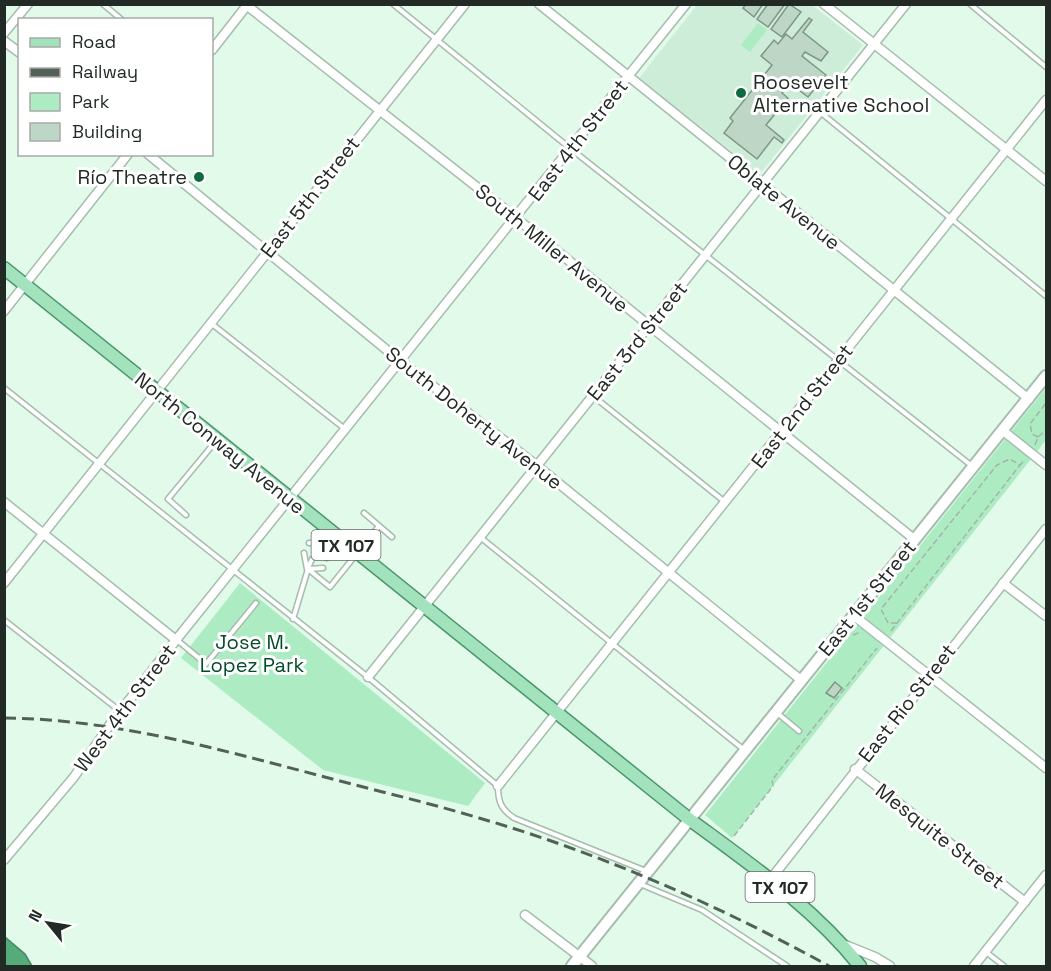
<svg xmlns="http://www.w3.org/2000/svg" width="1051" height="971" font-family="'Space Grotesk',sans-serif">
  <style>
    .built { fill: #ceedd8 }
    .green { fill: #adecc3 }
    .water { fill: #55ac7a; stroke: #458560; stroke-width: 1.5 }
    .building { fill: #bed6c6; stroke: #7f9687; stroke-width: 1.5 }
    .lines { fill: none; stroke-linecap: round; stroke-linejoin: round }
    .service-casing { stroke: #a6bdae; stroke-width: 7 }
    .minor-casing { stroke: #a6bdae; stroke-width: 11 }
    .tertiary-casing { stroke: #a6bdae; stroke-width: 14 }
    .primary-casing { stroke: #4d956b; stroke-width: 15 }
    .path { stroke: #a2b5a8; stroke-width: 1.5; stroke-dasharray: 6 3; stroke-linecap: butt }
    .service { stroke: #fff; stroke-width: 4 }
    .minor { stroke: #fff; stroke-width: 8 }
    .tertiary { stroke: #fff; stroke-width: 10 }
    .primary { stroke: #a2e2bd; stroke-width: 12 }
    .rail { stroke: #536057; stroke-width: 3; stroke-dasharray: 12 6; stroke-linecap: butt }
    .poi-dot { fill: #0e6b3f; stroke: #fff; stroke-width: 2 }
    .labels { text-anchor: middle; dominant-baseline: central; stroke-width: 6; stroke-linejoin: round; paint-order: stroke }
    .shield { fill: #fff; stroke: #646a66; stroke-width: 1.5 }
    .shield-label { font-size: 18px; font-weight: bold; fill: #212a24 }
    .poi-label { font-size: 20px; fill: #212a24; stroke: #fff; text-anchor: start }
    .street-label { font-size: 20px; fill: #212a24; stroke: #fff }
    .park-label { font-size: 20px; fill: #044b2a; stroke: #fff }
  </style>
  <rect width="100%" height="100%" fill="#e1fae9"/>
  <polygon class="built" points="697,5 812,5 863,45 760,174 639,78"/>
  <g class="green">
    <polygon points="758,23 767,30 750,52 741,45"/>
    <polygon points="1046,388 1046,440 732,838 705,815"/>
    <polygon points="240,583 485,783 468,806 323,770 181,658"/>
  </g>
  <polygon class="water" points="5,937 25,954 32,966 5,966"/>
  <g class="building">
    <polygon points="746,4 763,4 754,17 743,8"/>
    <polygon points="768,4 785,4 768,27 757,19"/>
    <polygon points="789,4 801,12 782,37 771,29"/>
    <polygon points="809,18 812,20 803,32 828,52 821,61 805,52 802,56 826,75 808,97 787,81 790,83 782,93 788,98 766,125 784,140 782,143 774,137 757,159 724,133 733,121 730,118 772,65 761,56 774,40 778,44 786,34 792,39"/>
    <polygon points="835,682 842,688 834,698 826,693"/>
  </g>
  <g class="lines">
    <defs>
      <g id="service">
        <polyline points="103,4 122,20"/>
        <polyline points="393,4 571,149 972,466"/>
        <polyline points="970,4 1046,67"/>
        <polyline points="820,112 1046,296"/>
        <polyline points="212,324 345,429"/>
        <path d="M4,388l364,289 130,109c0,16 3,23 16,32l132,53"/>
        <polyline points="593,396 725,502"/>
        <polyline points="364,513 392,537"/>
        <polyline points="186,515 168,499 216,441"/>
        <polyline points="480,537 743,749"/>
        <polyline points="309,543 319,543"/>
        <polyline points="319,543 327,558"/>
        <polyline points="316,548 328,532"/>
        <polyline points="304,553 307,569"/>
        <polyline points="308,568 312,559"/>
        <polyline points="309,569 323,568"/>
        <polyline points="293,619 308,569 330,587 379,526"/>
        <polyline points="4,620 120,711"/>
        <polyline points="177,640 206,664 256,603"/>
        <polyline points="776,712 799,731"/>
        <polyline points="640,884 702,910 787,966"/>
        <polyline points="986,952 1004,966"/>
      </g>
      <g id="minor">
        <polyline points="245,4 516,218 914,539"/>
        <polyline points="539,4 1029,399"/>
        <polyline points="824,4 1046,181"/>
        <polyline points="4,33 28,4"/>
        <polyline points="4,41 20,53"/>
        <polyline points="212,50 248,4"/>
        <polyline points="148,154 399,360 536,465 801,680"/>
        <polyline points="4,311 128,154"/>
        <polyline points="1002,430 1046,465"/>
        <polyline points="4,502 176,640"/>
        <polyline points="4,583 465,4"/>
        <polyline points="1003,583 1046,616"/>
        <polyline points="853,615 1046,768"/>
        <polyline points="368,677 906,4"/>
        <polyline points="855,769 1025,902"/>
        <polyline points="498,786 1046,100"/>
        <polyline points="4,860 74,777 109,726 176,640 686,4"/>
        <polyline points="770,880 1046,529"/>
        <polyline points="525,915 592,966"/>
        <polyline points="843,944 875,957 890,966"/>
        <polyline points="974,966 1046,875"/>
      </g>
      <polyline id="tertiary" points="572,966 1046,376"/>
      <path id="primary" d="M4,268l685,551c61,45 124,88 171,147"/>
    </defs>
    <use href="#service" class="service-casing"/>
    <use href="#minor" class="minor-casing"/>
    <use href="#tertiary" class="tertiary-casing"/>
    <use href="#primary" class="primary-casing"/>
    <g class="path">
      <polyline points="1038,437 1032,434 1030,424 1046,403"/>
      <polyline points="1035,445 1038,437 1046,430"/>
      <polyline points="897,623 888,623 881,609 997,465 1010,459 1020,465 1024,461"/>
      <polyline points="891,631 1020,465"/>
      <polyline points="853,635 861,632"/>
      <polyline points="734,836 773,786 772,780 877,648"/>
    </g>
    <use href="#service" class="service"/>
    <use href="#minor" class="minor"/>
    <use href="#tertiary" class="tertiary"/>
    <use href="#primary" class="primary"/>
    <path class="rail" d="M4,718c108,1 214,31 317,58 52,14 105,26 158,42 121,35 239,87 350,148"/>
  </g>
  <g class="poi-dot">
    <circle cx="741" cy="93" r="6"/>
    <circle cx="199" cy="177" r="6"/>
  </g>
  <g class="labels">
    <g class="shield">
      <rect x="311.5" y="530" width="69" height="30" rx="4.5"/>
      <rect x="745.5" y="872" width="69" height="30" rx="4.5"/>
    </g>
    <g class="shield-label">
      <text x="346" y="545">TX 107</text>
      <text x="780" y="887">TX 107</text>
    </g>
    <g class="poi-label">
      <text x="753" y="82">Roosevelt<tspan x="753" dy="23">Alternative School</tspan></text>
      <text x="187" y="177" text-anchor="end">Río Theatre</text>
    </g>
    <g class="street-label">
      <text transform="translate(578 140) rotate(-52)">East 4th Street</text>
      <text transform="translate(310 197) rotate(-52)">East 5th Street</text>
      <text transform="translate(784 202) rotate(39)">Oblate Avenue</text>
      <text transform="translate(552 248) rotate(39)">South Miller Avenue</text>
      <text transform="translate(637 341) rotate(-51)">East 3rd Street</text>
      <text transform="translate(802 406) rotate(-52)">East 2nd Street</text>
      <text transform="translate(474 418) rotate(38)">South Doherty Avenue</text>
      <text transform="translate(220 443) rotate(39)">North Conway Avenue</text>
      <text transform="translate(867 598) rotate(-51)">East 1st Street</text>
      <text transform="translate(907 703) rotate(-52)">East Rio Street</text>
      <text transform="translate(125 708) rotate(-53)">West 4th Street</text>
      <text transform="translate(940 836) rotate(38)">Mesquite Street</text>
    </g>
    <g class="park-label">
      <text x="252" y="642">Jose M.<tspan x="252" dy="23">Lopez Park</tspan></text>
    </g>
  </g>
  <rect width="1051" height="971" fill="none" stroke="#212a24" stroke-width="12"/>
  <rect x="18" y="18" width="195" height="138" fill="#ffffff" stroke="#a6aaa7" stroke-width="1.5"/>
  <rect x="30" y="38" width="30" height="9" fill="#a2e2bd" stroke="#a6aaa7" stroke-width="1.5"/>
  <text x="72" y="48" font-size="18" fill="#212a24">Road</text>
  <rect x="30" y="68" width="30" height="9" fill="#536057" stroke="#a6aaa7" stroke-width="1.5"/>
  <text x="72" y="78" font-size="18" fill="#212a24">Railway</text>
  <rect x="30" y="93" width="30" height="18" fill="#adecc3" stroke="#a6aaa7" stroke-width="1.5"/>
  <text x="72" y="108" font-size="18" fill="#212a24">Park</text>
  <rect x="30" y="123" width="30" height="18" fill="#bed6c6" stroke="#a6aaa7" stroke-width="1.5"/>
  <text x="72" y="138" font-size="18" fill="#212a24">Building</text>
  <g transform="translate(48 923) rotate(300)" stroke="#ffffff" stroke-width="4.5" paint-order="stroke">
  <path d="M0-4.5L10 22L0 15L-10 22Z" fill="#212a24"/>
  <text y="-9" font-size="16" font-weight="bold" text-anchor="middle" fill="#212a24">N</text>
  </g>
</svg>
